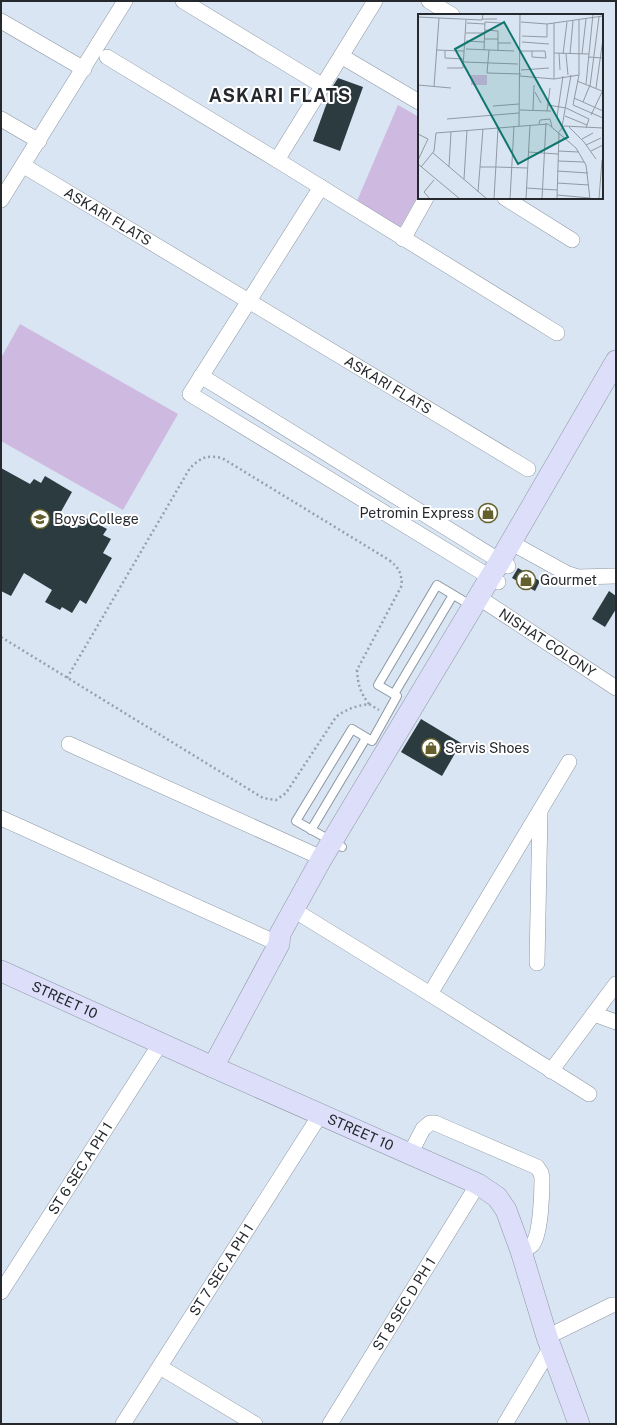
<svg xmlns="http://www.w3.org/2000/svg" width="617" height="1425" font-family="'Public Sans',sans-serif">
  <style>
    .green { fill: #ceb9e0 }
    .building { fill: #2b3b40 }
    .lines { fill: none; stroke-linecap: round; stroke-linejoin: round }
    .lane-casing { stroke: #8c97a4; stroke-width: 10 }
    .street-casing { stroke: #8c97a4; stroke-width: 16 }
    .secondary-casing { stroke: #8c97a4; stroke-width: 22 }
    .path { stroke: #97a0aa; stroke-width: 2.5; stroke-dasharray: 2 3; stroke-linecap: butt }
    .lane { stroke: #fff; stroke-width: 8 }
    .street { stroke: #fff; stroke-width: 15 }
    .secondary { stroke: #dddef9; stroke-width: 21 }
    .labels { text-anchor: middle; dominant-baseline: central; stroke-width: 4; stroke-linejoin: round; paint-order: stroke }
    .street-label { font-size: 14px; fill: #25292e; stroke: #fff }
    .poi-label { font-size: 14px; fill: #25292e; stroke: #fff; text-anchor: start }
    .district-label { font-size: 18px; font-weight: bold; letter-spacing: 1px; fill: #25292e; stroke: #fff }
    .inset-road { fill: none; stroke: #919aa4; stroke-width: 1 }
    .view { fill: #0f766e; fill-opacity: 0.15; stroke: #0f766e; stroke-width: 2 }
    .inset-edge { fill: none; stroke: #25292e; stroke-width: 2 }
  </style>
  <rect width="100%" height="100%" fill="#d9e5f2"/>
  <g class="green">
    <polygon points="398,105 419,117 419,194 396,234 354,208"/>
    <polygon points="20,324 178,414 123,510 1,441 1,358"/>
  </g>
  <g class="building">
    <polygon points="338,78 363,87 340,151 313,141 333,86"/>
    <polygon points="1,468 30,484 34,479 41,483 45,476 72,492 58,517 77,528 83,516 107,529 103,535 111,539 103,553 112,558 86,604 80,600 72,613 62,607 60,610 45,602 52,590 24,573 11,596 1,591"/>
    <polygon points="518,568 540,581 535,591 512,578"/>
    <polygon points="609,591 616,596 616,609 605,627 592,619"/>
    <polygon points="421,719 461,743 442,776 401,752"/>
  </g>
  <g class="lines">
    <defs>
      <g id="lane">
        <polyline points="394,694 453,595"/>
        <polyline points="311,830 366,738"/>
        <polyline points="342,847 296,821 352,729 372,741 397,696 378,685 437,585 472,606"/>
      </g>
      <g id="street">
        <polyline points="183,1 323,86"/>
        <polyline points="429,1 452,15"/>
        <polyline points="1,21 84,69"/>
        <polyline points="341,56 419,102"/>
        <polyline points="107,57 277,160 557,333"/>
        <polyline points="1,119 39,141"/>
        <polyline points="277,160 375,1"/>
        <path id="s1" d="M29,169l499,300"/>
        <polyline points="321,187 190,394 498,582"/>
        <polyline points="505,198 572,240"/>
        <polyline points="1,200 125,1"/>
        <polyline points="403,239 426,198"/>
        <polyline points="201,376 508,566"/>
        <polyline points="519,547 568,574 578,577 616,576"/>
        <path id="s2" d="M478,597l138,91"/>
        <polyline points="69,744 322,858"/>
        <polyline points="1,818 279,944"/>
        <polyline points="302,915 430,994 589,1094"/>
        <polyline points="537,963 540,812"/>
        <polyline points="430,994 569,762"/>
        <polyline points="594,1014 616,1022"/>
        <polyline points="551,1071 616,984"/>
        <path d="M410,1154l13,-25 7,-6h5l102,44 4,6 1,5c0,14 -1,57 -10,67 -3,3 -7,4 -11,6"/>
        <path id="s3" d="M1,1292l159,-248"/>
        <polyline points="547,1337 612,1305 616,1305"/>
        <polyline points="160,1367 255,1424"/>
        <path id="s4" d="M123,1424l197,-309"/>
        <path id="s5" d="M330,1424l148,-240"/>
        <polyline points="505,1424 551,1347"/>
      </g>
      <g id="secondary">
        <path id="s6" d="M1,971l212,96 265,117 19,13 9,13 15,41 26,86 32,87"/>
        <polyline points="213,1067 279,944 280,934 322,858 500,561 616,361"/>
      </g>
    </defs>
    <use href="#lane" class="lane-casing"/>
    <use href="#street" class="street-casing"/>
    <use href="#secondary" class="secondary-casing"/>
    <g class="path">
      <path d="M1,637l262,161 13,2 10,-7 50,-76c10,-8 20,-11 33,-13l10,6"/>
      <path d="M67,678l123,-210c12,-11 16,-13 32,-10l167,102c10,8 12,12 13,25l-45,85c1,15 3,22 12,34"/>
    </g>
    <use href="#lane" class="lane"/>
    <use href="#street" class="street"/>
    <use href="#secondary" class="secondary"/>
  </g>
  <defs>
    <symbol id="shop-ring" viewBox="-11 -11 22 22"><circle r="9.5" fill="#fff" stroke="#645f2b" stroke-width="1.5"/><path d="M-5-2.5h2.3a2.7 3.5 0 0 1 5.4 0H5L5.5 6h-11ZM-1.5-2.5h3a1.5 2.3 0 0 0-3 0Z" fill="#645f2b"/></symbol>
    <symbol id="school-ring" viewBox="-11 -11 22 22"><circle r="9.5" fill="#fff" stroke="#645f2b" stroke-width="1.5"/><path d="M0-5L7-2L0 1L-7-2ZM-4 1L0 2.5L4 1V4Q0 6-4 4Z" fill="#645f2b"/></symbol>
  </defs>
  <g fill-rule="evenodd">
    <use href="#shop-ring" x="477" y="502" width="22" height="22"/>
    <use href="#school-ring" x="29" y="508" width="22" height="22"/>
    <use href="#shop-ring" x="515" y="569" width="22" height="22"/>
    <use href="#shop-ring" x="420" y="737" width="22" height="22"/>
  </g>
  <g class="labels">
    <g class="street-label">
      <text stroke="none"><textPath href="#s1" startOffset="92">ASKARI FLATS</textPath></text>
      <text stroke="none"><textPath href="#s1" startOffset="419">ASKARI FLATS</textPath></text>
      <text stroke="none"><textPath href="#s2" startOffset="83">NISHAT COLONY</textPath></text>
      <text stroke="none"><textPath href="#s6" startOffset="70">STREET 10</textPath></text>
      <text stroke="none"><textPath href="#s6" startOffset="394">STREET 10</textPath></text>
      <text stroke="none"><textPath href="#s3" startOffset="147">ST 6 SEC A PH 1</textPath></text>
      <text stroke="none"><textPath href="#s4" startOffset="183">ST 7 SEC A PH 1</textPath></text>
      <text stroke="none"><textPath href="#s5" startOffset="141">ST 8 SEC D PH 1</textPath></text>
    </g>
    <g class="poi-label">
      <text x="474" y="513" text-anchor="end">Petromin Express</text>
      <text x="54" y="519">Boys College</text>
      <text x="540" y="580">Gourmet</text>
      <text x="445" y="748">Servis Shoes</text>
    </g>
    <g class="district-label">
      <text x="280" y="95">ASKARI FLATS</text>
    </g>
  </g>
  <g transform="translate(418 14)">
    <rect width="185" height="185" fill="#d9e5f2"/>
    <path d="M53,61h16v10h-16z" fill="#ceb9e0"/>
    <path class="inset-road" d="M0,3l64,3 1,-6M64,5h15M161,6v55l-6,30 30,13M103,8l26,2 56,-8M49,9l18,1M136,9v56M67,16l13,1v20M48,19h19M104,22l25,1v-13M66,25h14M48,27l18,1M104,28l27,2M80,29h13M48,35l48,2M18,36l28,1M66,36l1,-28 16,1M71,36l-2,23 34,1M27,37v7l19,1M103,37h24l1,7 -14,-1v-6M136,39l35,1 4,-40M141,39l1,17M145,40l4,-32M148,40l2,21M152,40l3,-33M164,40l4,-35M170,43l15,1M46,48l54,2M29,54h16l3,-48M103,56l28,-2M102,62l34,3 25,-4M159,67l25,10M168,70l3,-30M0,71l33,3M172,72l9,-69M16,73l5,-69M178,74l7,-49M117,78l6,11M156,84l29,13M165,88l7,-17M130,91l18,3 23,11 -3,9M75,92l26,-2M102,96l31,1M115,96l1,-25M129,97l3,-23M173,101l12,-25M147,102l22,9M139,103l6,-41M29,105l72,-6M121,110l1,-4 10,-1 2,8M101,112l1,-112M144,113l9,-52M151,113l15,15 12,17M140,119l6,-7 39,2M0,120l10,5 -10,21M164,125l11,-6M168,131l15,-7M140,137l21,1M173,137l12,-6M110,138l30,2M15,139l54,46M140,147l26,1M0,150l42,35M3,153l13,-16 2,-18 112,-9 28,24 10,17 4,34M31,153l2,-35M62,153h16M78,153l31,1M139,157l31,2M46,165l3,-49M139,169l32,2M108,174l31,2M60,178l5,-63M139,181l33,3M12,185l-6,-7 10,-12M76,185l4,-71M92,185l4,-73M108,185l4,-74M124,185l4,-76M139,185l2,-66M181,185l3,-39"/>
    <path class="view" d="M86,8l64,115 -50,27 -63,-115z"/>
    <rect width="185" height="185" class="inset-edge"/>
  </g>
  <rect width="617" height="1425" fill="none" stroke="#25292e" stroke-width="4"/>
</svg>
